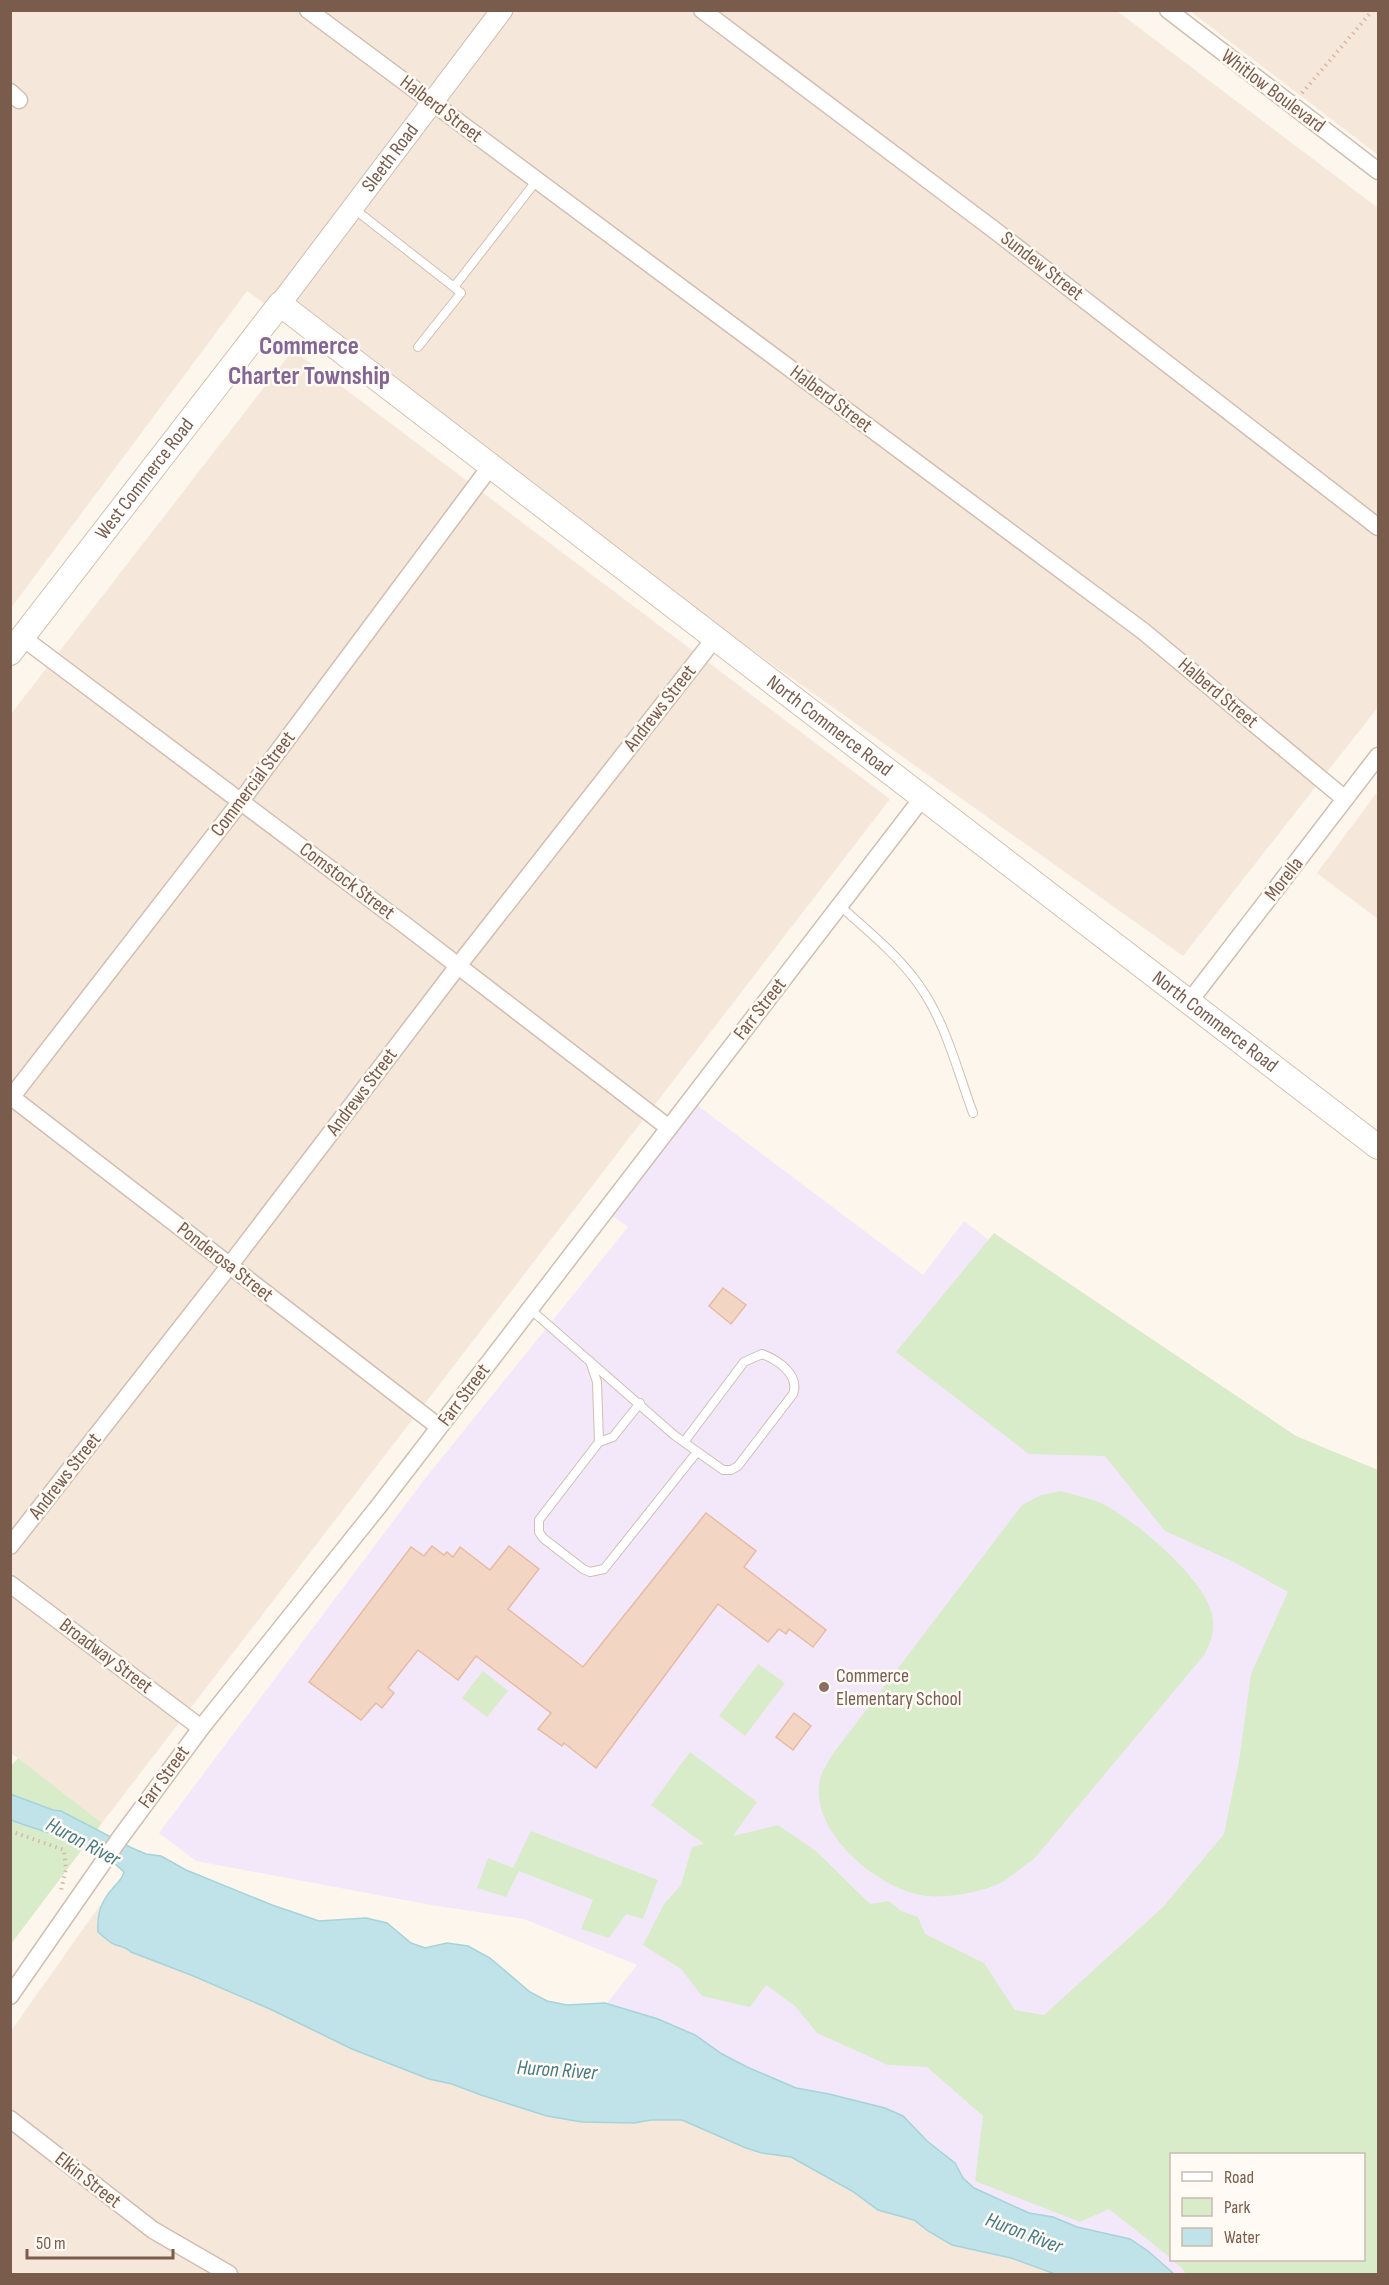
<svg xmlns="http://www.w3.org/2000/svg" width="1389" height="2285" font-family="'Sofia Sans Condensed',sans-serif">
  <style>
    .residential { fill: #f5e8da }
    .education { fill: #f3e8fa; fill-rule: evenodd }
    .green { fill: #d8ecc9 }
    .water { fill: #bfe3e8; stroke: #a5d3da; stroke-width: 1.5 }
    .building { fill: #f3d5c3; stroke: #e6bba3; stroke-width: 1.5 }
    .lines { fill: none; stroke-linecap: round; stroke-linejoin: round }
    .service-casing { stroke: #d1beb0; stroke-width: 10 }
    .minor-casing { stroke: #d1beb0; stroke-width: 19 }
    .tertiary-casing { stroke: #d1beb0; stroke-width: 23 }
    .secondary-casing { stroke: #d6c0b0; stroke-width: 26 }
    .path { stroke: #d9b8a5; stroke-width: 4; stroke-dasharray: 1.5 4.5; stroke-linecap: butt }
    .service { stroke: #fff; stroke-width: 8 }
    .minor { stroke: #fff; stroke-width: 16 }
    .tertiary { stroke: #fff; stroke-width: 21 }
    .secondary { stroke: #fff; stroke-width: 24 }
    .education-dot { fill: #8d6e63; stroke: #fffaf3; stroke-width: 2 }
    .labels { text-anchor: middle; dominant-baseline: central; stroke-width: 5; stroke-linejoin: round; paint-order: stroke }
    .street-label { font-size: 20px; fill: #7a5c4d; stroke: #fffaf3 }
    .education-label { font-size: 20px; fill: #785e54; stroke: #fffaf3; text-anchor: start }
    .water-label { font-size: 21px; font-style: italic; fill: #437c86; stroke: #fffaf3 }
    .district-label { font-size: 26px; font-weight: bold; fill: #846695; stroke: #fffaf3 }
  </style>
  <rect width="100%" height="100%" fill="#fdf6ec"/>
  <g class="residential">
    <polygon points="11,11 1117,11 1378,208 1378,707 1183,956 247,291 11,608"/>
    <polygon points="1190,11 1378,11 1378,155"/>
    <polygon points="293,350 890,799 102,1823 11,1753 11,714"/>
    <polygon points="1378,791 1378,919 1317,873"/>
    <polygon points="100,1905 568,2090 713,2114 1130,2274 11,2274 11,2031"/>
  </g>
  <path class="education" d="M693,1102l230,173 41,-54 414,320v733h-233l-432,-160 -165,-35 89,-114 -113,-46 -93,-14 -235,-44 -37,-28 265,-353 204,-253 -20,-14zM1172,2154h192v106h-192z"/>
  <g class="green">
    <polygon points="994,1233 1296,1436 1378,1470 1378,2274 1186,2274 1182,2268 1172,2260 1364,2260 1364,2154 1172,2154 1172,2259 1109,2209 1080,2222 975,2181 983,2116 927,2067 888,2065 817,2033 795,2006 766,1985 750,2007 702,1996 681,1969 643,1945 664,1904 681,1885 692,1847 704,1844 651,1805 690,1752 757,1802 733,1836 778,1825 816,1851 870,1904 889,1901 901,1911 918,1917 925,1934 984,1963 1015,2010 1044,2015 1163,1907 1224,1834 1239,1761 1251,1674 1288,1592 1234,1562 1165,1531 1105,1456 1029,1454 896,1352"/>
    <path d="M1061,1491c13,4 28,7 40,12 33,16 108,78 112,116 1,13 -2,23 -8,35l-171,205c-11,7 -22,18 -34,24 -18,9 -51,15 -72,13 -47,-4 -120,-64 -108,-117 2,-8 8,-17 12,-24l190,-250 19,-10z"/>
    <polygon points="758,1664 785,1683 745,1736 719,1716"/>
    <polygon points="483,1671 508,1691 487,1717 462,1698"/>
    <polygon points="18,1758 102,1823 11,1944 10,1767"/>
    <polygon points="531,1831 658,1880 643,1919 626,1914 609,1938 581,1929 593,1900 519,1871 506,1897 477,1888 488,1858 513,1868"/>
  </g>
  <path class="water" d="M10,1794l43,16 8,1 71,37 14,6 15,2 25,14 86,35 47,16 47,-3 21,5 24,20 14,5 22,-5 21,3 22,12 40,34 17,9 20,4 38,-2 53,16 37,16 27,19 25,13 49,21 33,6 56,14 18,8 24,25 28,22 8,15 11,10 55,25 24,4 24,10 53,12 18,12 26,23h-119l-44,-16 -59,-13 -24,-14 -14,-11 -36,-10 -26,-19 -61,-34 -29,-4 -16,-5 -64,-28h-31l-17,3 -52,-1 -35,-6 -66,-21 -29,-11 -23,-5 -77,-30 -82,-40 -79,-34 -60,-23c-5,-5 -8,-5 -15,-7 -7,-2 -12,-8 -18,-13 -1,-18 3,-31 15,-44 5,-6 9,-8 11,-16 -30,-31 -75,-37 -113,-52z"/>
  <g class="building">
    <polygon points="723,1288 746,1305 731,1324 709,1306"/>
    <polygon points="706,1513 756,1551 744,1567 826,1630 813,1647 789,1629 786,1634 779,1629 768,1642 718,1604 596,1768 564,1743 562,1746 538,1729 551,1713 476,1656 458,1680 418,1650 388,1688 394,1693 382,1708 376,1703 361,1720 309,1682 411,1547 424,1556 432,1546 444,1555 447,1552 453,1557 460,1547 490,1570 509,1546 539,1569 508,1609 583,1667"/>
    <polygon points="794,1713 811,1726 793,1750 776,1737"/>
  </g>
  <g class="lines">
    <defs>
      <g id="service">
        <polyline points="353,208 454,287 537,180"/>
        <polyline points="418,347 461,293 454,287"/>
        <path d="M840,906c27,24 58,49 79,79 27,38 38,85 54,128"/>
        <path d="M530,1309l144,126 49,35h8l7,-4 55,-72c7,-19 -15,-34 -31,-40l-18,8 -60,80"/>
        <polyline points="590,1361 597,1382 599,1442"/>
        <polyline points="640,1403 613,1437 599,1442 539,1520 539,1532 543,1538 583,1569 590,1572 604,1569 697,1452"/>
      </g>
      <g id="minor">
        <polyline points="308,10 1143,631 1345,799"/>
        <polyline points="702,10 993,229 1378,527"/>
        <polyline points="1168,10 1378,171"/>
        <polyline points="10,92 19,100"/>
        <polyline points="23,638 405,925 669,1128"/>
        <polyline points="1189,1002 1378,756"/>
        <polyline points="10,1096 439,1427"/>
        <polyline points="10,1099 241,801 490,467"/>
        <polyline points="10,1546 230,1265 458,966 715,638"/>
        <polyline points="10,1584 201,1728"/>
        <polyline points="10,1996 120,1838 201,1728 378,1507 923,797"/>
        <polyline points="10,2119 153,2230 229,2274"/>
      </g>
      <g id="tertiary">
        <path id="s1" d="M280,304l222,-294"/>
      </g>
      <g id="secondary">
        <path id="s2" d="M10,653l270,-349 1098,843"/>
      </g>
    </defs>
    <use href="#service" class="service-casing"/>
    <use href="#minor" class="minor-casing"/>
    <use href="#tertiary" class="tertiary-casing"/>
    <use href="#secondary" class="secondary-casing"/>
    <g class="path">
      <polyline points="1302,93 1373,10"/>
      <polyline points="10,1831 64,1850 66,1869 61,1890"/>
    </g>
    <use href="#service" class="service"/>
    <use href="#minor" class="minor"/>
    <use href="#tertiary" class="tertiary"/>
    <use href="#secondary" class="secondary"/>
  </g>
  <circle class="education-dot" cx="824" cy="1687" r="6"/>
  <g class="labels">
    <g class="street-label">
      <text transform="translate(1273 91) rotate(37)">Whitlow Boulevard</text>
      <text transform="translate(441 109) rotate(37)">Halberd Street</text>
      <text stroke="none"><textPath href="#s1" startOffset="183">Sleeth Road</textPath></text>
      <text transform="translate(1042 266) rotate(38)">Sundew Street</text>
      <text transform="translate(831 399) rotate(37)">Halberd Street</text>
      <text stroke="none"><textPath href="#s2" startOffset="220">West Commerce Road</textPath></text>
      <text transform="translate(1218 693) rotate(40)">Halberd Street</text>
      <text transform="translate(660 708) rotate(-52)">Andrews Street</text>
      <text stroke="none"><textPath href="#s2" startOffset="1134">North Commerce Road</textPath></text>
      <text transform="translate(253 784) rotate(-53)">Commercial Street</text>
      <text transform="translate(1284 879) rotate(-52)">Morella</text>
      <text transform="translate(347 881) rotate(37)">Comstock Street</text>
      <text transform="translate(760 1009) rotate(-52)">Farr Street</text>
      <text stroke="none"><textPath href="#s2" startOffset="1620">North Commerce Road</textPath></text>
      <text transform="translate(362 1092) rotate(-53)">Andrews Street</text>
      <text transform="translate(225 1262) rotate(38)">Ponderosa Street</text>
      <text transform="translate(464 1395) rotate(-53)">Farr Street</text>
      <text transform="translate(65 1476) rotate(-52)">Andrews Street</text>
      <text transform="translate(106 1656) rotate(37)">Broadway Street</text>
      <text transform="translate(164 1777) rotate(-54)">Farr Street</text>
      <text transform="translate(88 2180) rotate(38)">Elkin Street</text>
    </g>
    <g class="education-label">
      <text x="836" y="1676">Commerce<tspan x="836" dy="23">Elementary School</tspan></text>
    </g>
    <g class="water-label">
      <text transform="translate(83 1842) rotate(28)">Huron River</text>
      <text transform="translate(557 2070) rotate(4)">Huron River</text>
      <text transform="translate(1024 2233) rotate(21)">Huron River</text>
    </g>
    <g class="district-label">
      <text x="309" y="346">Commerce<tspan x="309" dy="30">Charter Township</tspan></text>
    </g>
  </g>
  <rect width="1389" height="2285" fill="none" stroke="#7a5c4d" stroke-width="24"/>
  <rect x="1170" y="2153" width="195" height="108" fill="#fffaf3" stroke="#cabbb1" stroke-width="1.5"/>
  <rect x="1182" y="2172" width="30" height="9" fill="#ffffff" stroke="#cabbb1" stroke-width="1.5"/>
  <text x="1224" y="2183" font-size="18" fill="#7a5c4d">Road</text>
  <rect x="1182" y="2198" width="30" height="18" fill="#d8ecc9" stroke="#cabbb1" stroke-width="1.5"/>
  <text x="1224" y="2213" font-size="18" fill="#7a5c4d">Park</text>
  <rect x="1182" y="2228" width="30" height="18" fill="#bfe3e8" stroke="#cabbb1" stroke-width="1.5"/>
  <text x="1224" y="2243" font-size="18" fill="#7a5c4d">Water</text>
  <path d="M27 2249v9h146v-9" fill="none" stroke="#7a5c4d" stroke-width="3"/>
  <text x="36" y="2249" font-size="18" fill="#7a5c4d" stroke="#fffaf3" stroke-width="4.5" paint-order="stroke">50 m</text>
</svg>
